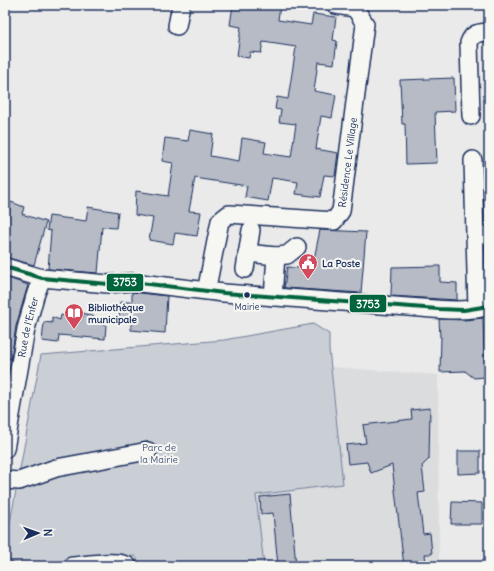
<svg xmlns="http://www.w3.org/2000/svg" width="494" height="571" font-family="Delius,sans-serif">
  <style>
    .built { fill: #dadcde }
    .green { fill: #caced5; stroke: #727e9a }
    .building { fill: #b6bbc6; stroke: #1b2f5e }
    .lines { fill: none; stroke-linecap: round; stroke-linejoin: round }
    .minor-casing { stroke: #1b2f5e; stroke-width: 20 }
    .minor { stroke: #f6f6f2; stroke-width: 17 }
    .bus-1-casing { stroke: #f6f6f2; stroke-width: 7 }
    .bus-1 { stroke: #00643c; stroke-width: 4 }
    .bus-dot { fill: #1b2f5e; stroke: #f6f6f2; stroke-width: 1.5 }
    .labels { text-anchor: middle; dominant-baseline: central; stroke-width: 4; stroke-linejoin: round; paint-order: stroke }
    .bus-label { font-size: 9px; fill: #1b2f5e; stroke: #f6f6f2 }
    .street-label { font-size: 10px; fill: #1b2f5e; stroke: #f6f6f2 }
    .poi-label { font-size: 10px; font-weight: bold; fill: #1b2f5e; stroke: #f6f6f2; text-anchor: start }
    .park-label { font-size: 10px; fill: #47577c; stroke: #f6f6f2 }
    .line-badge { stroke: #f6f6f2; stroke-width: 1.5 }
    .badge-label { font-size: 11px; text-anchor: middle; font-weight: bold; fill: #fff }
  </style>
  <rect width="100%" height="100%" fill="#e9eae9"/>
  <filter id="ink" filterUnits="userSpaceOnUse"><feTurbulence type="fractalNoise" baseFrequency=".025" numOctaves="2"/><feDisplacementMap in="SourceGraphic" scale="8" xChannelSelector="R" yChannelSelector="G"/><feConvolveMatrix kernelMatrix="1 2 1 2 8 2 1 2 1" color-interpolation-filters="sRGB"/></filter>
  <g filter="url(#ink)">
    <polygon class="built" points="331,367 438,375 439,566 264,566 256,495 343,484"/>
    <polygon class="green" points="313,324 329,334 329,349 343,484 256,495 264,566 142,566 135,556 22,564 9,562 5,560 5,529 9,528 41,355 224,340"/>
    <g class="building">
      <polygon points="233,5 280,5 278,20 311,25 313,14 336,17 333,40 337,41 334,64 318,62 314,91 336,95 332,118 321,116 316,149 338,153 335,176 324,175 320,197 296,194 298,182 272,178 268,201 245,197 247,186 195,178 189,211 201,212 197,236 175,233 173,244 149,240 153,218 135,215 136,191 168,196 173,163 162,161 165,138 188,141 190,130 213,134 210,156 239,161 242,138 266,142 264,153 291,157 296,124 279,122 281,110 275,109 277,97 288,99 296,47 263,42 261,53 250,52 249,58 237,56 241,27 230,25"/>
      <polygon points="454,78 455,111 435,112 437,163 406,164 405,124 402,124 400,80"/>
      <polygon points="11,202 24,207 22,214 46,222 34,265 5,257 5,218 8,218"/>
      <polygon points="88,207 118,212 116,228 102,227 98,273 48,269 51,231 47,230 49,216 86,221"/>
      <polygon points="320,230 366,232 361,293 284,288 287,267 312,269"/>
      <polygon points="440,266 440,282 457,283 457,300 391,296 392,267"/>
      <polygon points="5,277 28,285 16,326 11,359 5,358"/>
      <polygon points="132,292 167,296 165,333 131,330 131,321 119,320 120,302 132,302"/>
      <polygon points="83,313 95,317 95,322 106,325 105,339 59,335 58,343 42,341 44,322 52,323 52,317 60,320 61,315 72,318 72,314 83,317"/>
      <polygon points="483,318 485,377 474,378 465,371 440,372 441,337 440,337 439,319 465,320"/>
      <polygon points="430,408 429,459 422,466 425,492 418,493 423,534 430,533 432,554 425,554 426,563 404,566 392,465 371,473 367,462 348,464 346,445 366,443 363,425 412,419 411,410"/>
      <polygon points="458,451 480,451 480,473 458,474"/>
      <polygon points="290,494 296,566 278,566 273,513 261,514 260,497"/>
      <polygon points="452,502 482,503 482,524 451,524"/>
    </g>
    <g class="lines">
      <defs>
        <g id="minor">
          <polyline points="177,26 181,5"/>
          <path d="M471,116l-2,-73c4,-11 10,-10 20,-11"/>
          <polyline points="473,160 477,309"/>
          <polyline points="475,235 489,235"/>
          <polyline points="247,253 276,256 287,255 297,247"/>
          <path d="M5,267l37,11 66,6 24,-2 92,11 197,15c23,2 46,4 68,-2"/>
          <polyline points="245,269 251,230"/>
          <path id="s1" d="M208,291v-9l12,-61 9,-7 105,7 7,-10 24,-187 -10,-16 -19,-3"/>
          <polyline points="273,297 276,256"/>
          <path id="s2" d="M5,449l21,-120 9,-33 7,-18"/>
          <polyline points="5,480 19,481 56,468 148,451"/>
          <path d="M72,566c13,-1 46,-7 56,0"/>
        </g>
      </defs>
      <use href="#minor" class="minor-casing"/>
      <use href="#minor" class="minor"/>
      <defs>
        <polyline id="bus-1" points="5,267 42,278 108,284 132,282 224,293 438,309 464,310 489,306"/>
      </defs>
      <use href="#bus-1" class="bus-1-casing"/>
      <use href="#bus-1" class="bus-1"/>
    </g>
  </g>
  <defs>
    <symbol id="civic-pin" viewBox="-11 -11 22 30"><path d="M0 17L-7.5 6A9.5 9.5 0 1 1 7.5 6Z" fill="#d1495b" stroke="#f6f6f2"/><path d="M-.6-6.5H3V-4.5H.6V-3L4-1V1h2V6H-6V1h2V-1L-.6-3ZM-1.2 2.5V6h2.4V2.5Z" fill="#fff"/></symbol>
    <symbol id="library-pin" viewBox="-11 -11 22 30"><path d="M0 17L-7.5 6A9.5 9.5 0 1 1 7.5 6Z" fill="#d1495b" stroke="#f6f6f2"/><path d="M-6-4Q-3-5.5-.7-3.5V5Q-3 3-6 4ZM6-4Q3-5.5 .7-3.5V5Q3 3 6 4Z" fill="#fff"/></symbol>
  </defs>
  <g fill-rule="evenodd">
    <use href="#civic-pin" x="297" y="252" width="22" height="30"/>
    <use href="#library-pin" x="63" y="302" width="22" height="30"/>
  </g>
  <circle class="bus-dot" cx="247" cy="295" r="3.5"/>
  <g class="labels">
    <g class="bus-label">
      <text x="247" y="306">Mairie</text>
    </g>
    <g class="street-label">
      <text stroke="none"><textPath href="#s1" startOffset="249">Résidence Le Village</textPath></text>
      <text stroke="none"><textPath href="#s2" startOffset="124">Rue de l'Enfer</textPath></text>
    </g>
    <g class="poi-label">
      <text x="322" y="263">La Poste</text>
      <text x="88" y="307">Bibliothèque<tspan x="88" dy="12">municipale</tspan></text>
    </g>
    <g class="park-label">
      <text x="159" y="447">Parc de<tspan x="159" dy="12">la Mairie</tspan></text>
    </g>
  </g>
  <g class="line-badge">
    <rect x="106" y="273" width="38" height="19" rx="4" fill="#00643c"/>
    <rect x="349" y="294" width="38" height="19" rx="4" fill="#00643c"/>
  </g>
  <g class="badge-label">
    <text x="125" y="286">3753</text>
    <text x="368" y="308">3753</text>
  </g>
  <rect width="494" height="571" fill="none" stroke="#f6f6f2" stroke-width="20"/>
  <rect x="10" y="10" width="474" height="551" fill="none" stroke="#1b2f5e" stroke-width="1.5" filter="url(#ink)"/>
  <g transform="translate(38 533) rotate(88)" stroke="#f6f6f2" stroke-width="3" paint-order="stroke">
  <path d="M0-3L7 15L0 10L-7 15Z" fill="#1b2f5e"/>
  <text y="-6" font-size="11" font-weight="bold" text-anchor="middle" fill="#1b2f5e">N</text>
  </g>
</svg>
